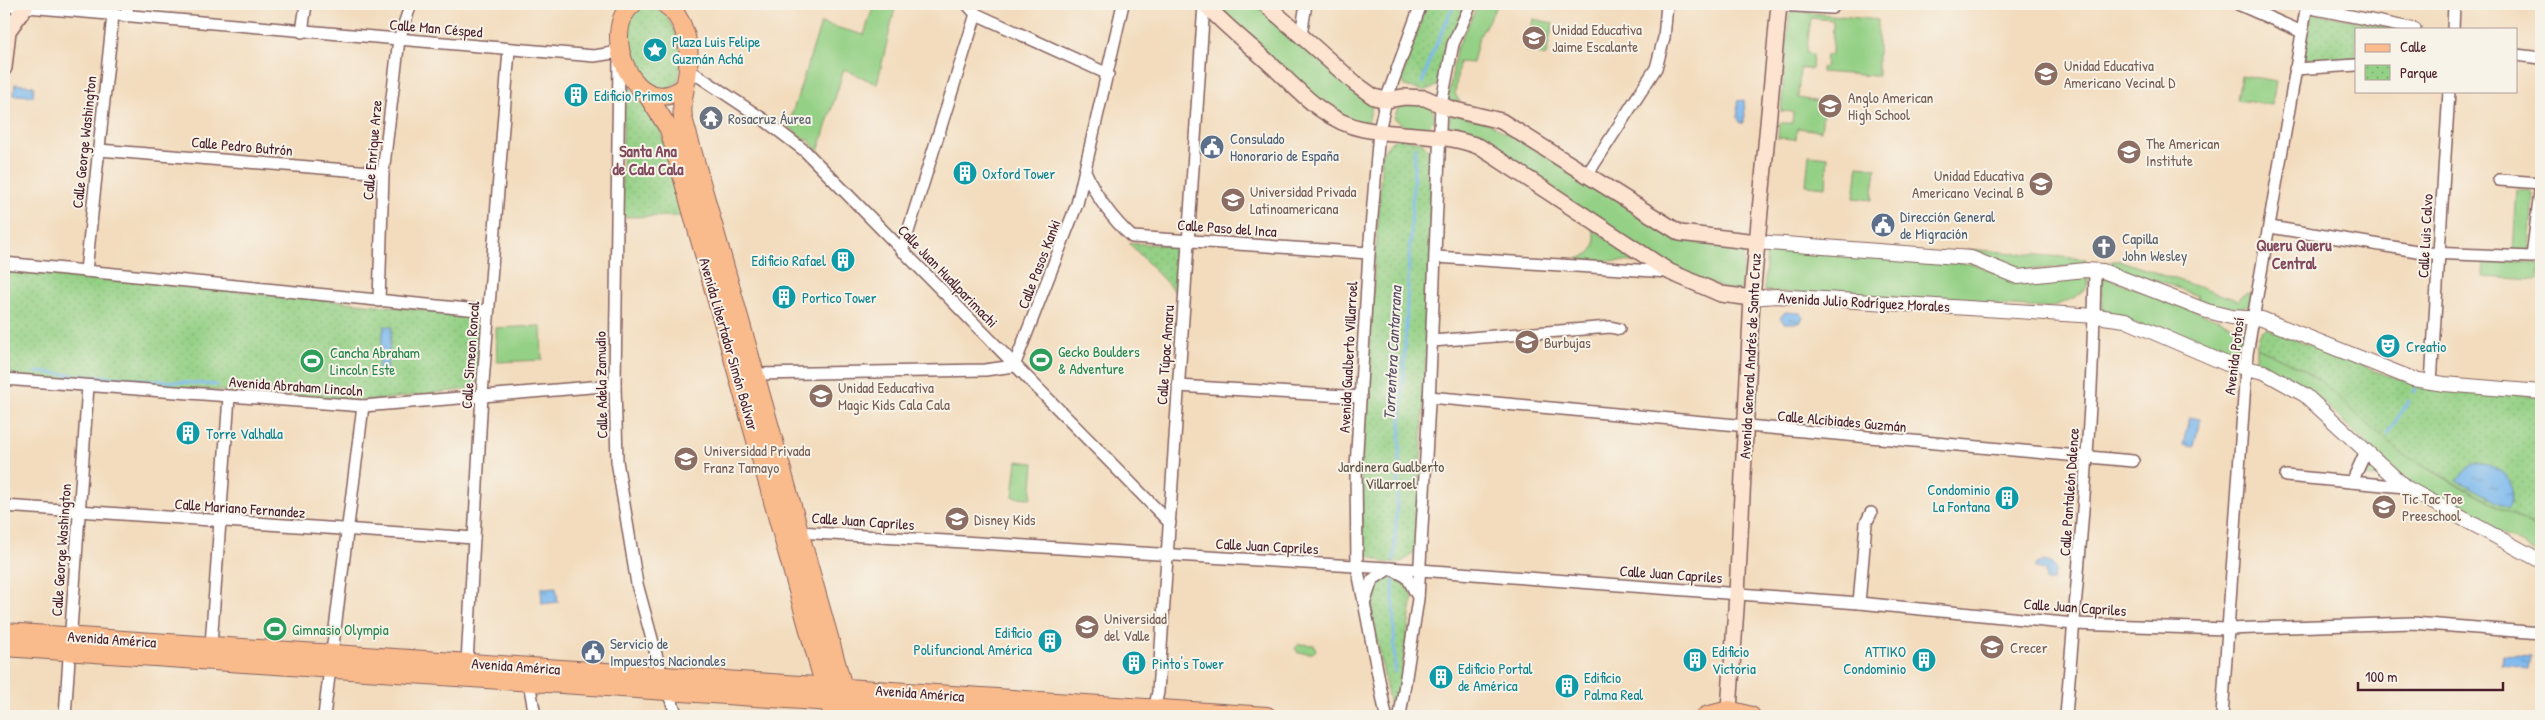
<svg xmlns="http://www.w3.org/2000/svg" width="2545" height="720" font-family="'Patrick Hand',sans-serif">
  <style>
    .green { fill: #94d085; stroke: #6f7858 }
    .park { fill: url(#park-dots); stroke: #6f7858 }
    .water { fill: url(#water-ripples); stroke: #626c8c }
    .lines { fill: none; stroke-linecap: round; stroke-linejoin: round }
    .stream { stroke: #7ab8ed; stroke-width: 3 }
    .minor-casing { stroke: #85615e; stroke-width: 14 }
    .tertiary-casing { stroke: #85615e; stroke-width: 16 }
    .secondary-casing { stroke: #85615e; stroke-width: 18 }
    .primary-casing { stroke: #85615e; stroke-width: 20 }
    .minor { stroke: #fff; stroke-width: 11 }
    .tertiary { stroke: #fff; stroke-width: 14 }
    .secondary { stroke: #fde4d1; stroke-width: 15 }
    .primary { stroke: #fabb8c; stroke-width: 18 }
    .labels { text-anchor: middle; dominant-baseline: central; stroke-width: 4; stroke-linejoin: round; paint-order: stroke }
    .street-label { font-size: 15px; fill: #4a1f2b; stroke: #f7f3e8 }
    .education-label { font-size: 15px; fill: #785e54; stroke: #f7f3e8; text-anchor: start }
    .culture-label { font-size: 15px; fill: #0d838f; stroke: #f7f3e8; text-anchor: start }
    .worship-label { font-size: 15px; fill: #5b616d; stroke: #f7f3e8; text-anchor: start }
    .service-label { font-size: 15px; fill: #4e5e75; stroke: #f7f3e8; text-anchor: start }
    .leisure-label { font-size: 15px; fill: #27864d; stroke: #f7f3e8; text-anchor: start }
    .park-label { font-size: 15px; fill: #605446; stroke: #f7f3e8 }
    .neighbourhood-label { font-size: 16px; font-weight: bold; fill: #824a5e; stroke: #f7f3e8 }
    .water-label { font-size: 16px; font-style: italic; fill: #584d65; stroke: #f7f3e8 }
  </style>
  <defs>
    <pattern id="park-dots" width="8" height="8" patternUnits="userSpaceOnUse" patternTransform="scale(1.25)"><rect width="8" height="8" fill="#94d085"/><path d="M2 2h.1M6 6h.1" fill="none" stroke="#81b273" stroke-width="1.8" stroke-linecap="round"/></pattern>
    <pattern id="water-ripples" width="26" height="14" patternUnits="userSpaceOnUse" patternTransform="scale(1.25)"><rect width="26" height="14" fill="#7ab8ed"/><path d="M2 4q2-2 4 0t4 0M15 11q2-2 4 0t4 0" fill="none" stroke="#6695c0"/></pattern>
  </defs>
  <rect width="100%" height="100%" fill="#f7f3e8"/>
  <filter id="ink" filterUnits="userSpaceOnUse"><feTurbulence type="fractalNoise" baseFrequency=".02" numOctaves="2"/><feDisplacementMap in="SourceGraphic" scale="10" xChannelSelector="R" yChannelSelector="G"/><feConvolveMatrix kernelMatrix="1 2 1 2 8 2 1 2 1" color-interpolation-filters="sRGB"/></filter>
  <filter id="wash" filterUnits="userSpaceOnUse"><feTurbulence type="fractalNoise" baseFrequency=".0096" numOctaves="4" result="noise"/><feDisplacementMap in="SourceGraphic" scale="20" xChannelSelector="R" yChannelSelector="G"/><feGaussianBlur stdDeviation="1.12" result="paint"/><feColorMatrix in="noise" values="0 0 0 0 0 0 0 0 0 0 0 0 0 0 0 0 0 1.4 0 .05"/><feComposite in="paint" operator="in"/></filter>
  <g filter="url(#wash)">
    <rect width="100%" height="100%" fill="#f3dcbd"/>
    <g class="green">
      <polygon points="874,4 896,4 877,84 844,69 818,152 807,138 804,139 788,126 821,23 864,35"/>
      <path d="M1214,4h43l115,101 -4,18c-41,1 -123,-90 -154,-119z"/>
      <polygon points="1478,4 1498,4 1479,37 1473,63 1459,62 1455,94 1460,102 1448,100 1456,50"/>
      <polygon points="1792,11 1878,20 1878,76 1876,76 1821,72 1821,68 1825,68 1826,55 1832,55 1833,20 1811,18 1806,53 1813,54 1812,69 1800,68 1798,98 1824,103 1821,131 1797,128 1796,139 1778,138 1779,123 1792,123 1793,112 1781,111 1789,16"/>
      <polygon points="1533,19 1553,23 1546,56 1526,51"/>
      <polygon points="2241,75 2276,81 2272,105 2237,100"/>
      <path d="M1416,102c11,4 20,5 18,19l-7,7 -21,-1 -12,-9 4,-10z"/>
      <polygon points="1450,113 1489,123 1691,242 1744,248 1742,292 1730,291 1672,267 1449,131"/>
      <polygon points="1809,155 1828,157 1826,187 1806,185"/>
      <polygon points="1858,166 1876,168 1872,200 1854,198"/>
      <polygon points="2517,189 2528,190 2533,194 2529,251 2513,252"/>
      <path d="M1591,228l43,29v5l-57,-3c17,-5 23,-15 14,-31z"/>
      <path d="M1767,249l207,15 33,14 81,-6c0,6 1,12 -2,16 -7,10 -29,17 -40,20l-282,-17z"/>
      <polygon points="1967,249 2086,259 2085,265 2014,271"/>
      <polygon points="2484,259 2540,263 2539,280 2483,277"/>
      <path d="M2111,261h10l116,39 9,-7 5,1 -1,9c-15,12 -37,4 -53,-2l1,-5 -44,-17 -8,3 -36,-14z"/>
      <polygon points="2104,277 2238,327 2244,331 2240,357 2231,359 2108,313 2103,310 2101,286"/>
      <polygon points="541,326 542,360 497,362 496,328"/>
      <polygon points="2256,347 2301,368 2319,380 2428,469 2541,530 2541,555 2411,486 2314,394 2256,361"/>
      <polygon points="1017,461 1034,463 1031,498 1013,497"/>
      <polygon points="2370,463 2392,480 2365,476 2362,470 2366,464"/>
      <polygon points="1299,644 1314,645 1316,650 1313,653 1298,653 1295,648"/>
    </g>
    <g class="park">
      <polygon points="1426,4 1466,4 1446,52 1437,86 1424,91 1405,86 1402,78"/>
      <path d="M641,7c24,-5 37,26 40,46 1,9 -2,19 -3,28l-11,9 -21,-7 -12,-17 -6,-34 2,-12z"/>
      <polygon points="2312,13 2399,29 2356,29 2356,60 2313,62 2306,59 2304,54"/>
      <polygon points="626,84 657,120 687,216 621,217 624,86"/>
      <path d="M1398,138l24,4 10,14 3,11 -18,377c-10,27 -36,22 -55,6l-1,-78 21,-319 9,-11z"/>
      <polygon points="1129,243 1180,246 1179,297 1179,296"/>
      <polygon points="4,268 476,315 481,318 482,322 477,384 469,389 370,401 4,376"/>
      <polygon points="2266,328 2394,378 2541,397 2541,530 2399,452 2319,380 2301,368 2256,347 2260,333"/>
      <path d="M1391,576l13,4 9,16 -18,120h-3l-22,-111c1,-15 8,-23 21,-29z"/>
    </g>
    <g class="water">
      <polygon points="15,84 34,86 33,96 14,95"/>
      <polygon points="1744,100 1745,117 1743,123 1740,123 1738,118 1737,101"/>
      <polygon points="1785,312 1801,313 1803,317 1800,323 1784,323 1780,318"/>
      <polygon points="384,326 392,327 386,376 377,375"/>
      <polygon points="2189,417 2200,419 2194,447 2183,445"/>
      <path d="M2477,464c26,-1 42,19 32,44l-52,-28 11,-12z"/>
      <polygon points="2043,561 2051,563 2056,570 2053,581 2046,581 2045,570 2035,568 2037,564"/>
      <polygon points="556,587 558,602 542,604 541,588"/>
      <polygon points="2502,654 2531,656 2529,668 2501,665"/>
    </g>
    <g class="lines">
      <g class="stream">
        <polyline points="1422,83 1430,59 1454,4"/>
        <polyline points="36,372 74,375"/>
        <polyline points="80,375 92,376"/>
        <polyline points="98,376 217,385"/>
        <polyline points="2414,392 2416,389"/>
        <polyline points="2387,434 2409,401"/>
        <polyline points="1394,560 1415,147"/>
        <polyline points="1393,581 1395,672"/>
      </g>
    </g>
  </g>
  <g filter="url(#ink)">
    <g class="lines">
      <defs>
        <g id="minor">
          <polyline points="967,4 976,14 1108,74"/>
          <polyline points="2238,4 2302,32"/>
          <polyline points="4,5 594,56 613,53 620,41"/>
          <polyline points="1779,5 1832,8 1836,4"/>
          <polyline points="2306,7 2415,29"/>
          <polyline points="126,16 128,4"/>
          <polyline points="2453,29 2454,4"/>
          <polyline points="302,32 306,4"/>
          <polyline points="1301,35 1306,4"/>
          <polyline points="2516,55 2541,58"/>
          <polyline points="619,58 615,385 617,461 637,584 662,676 677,716"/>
          <polyline points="688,69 763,119 805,151 1170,523"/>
          <polyline points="2295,69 2356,65"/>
          <polyline points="99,150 383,173"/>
          <path d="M1086,173c11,25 26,46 46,64l237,16"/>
          <polyline points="1587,175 1656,68 1664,38 1667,4"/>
          <polyline points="2270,227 2429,253 2532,257 2541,183 2499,180"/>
          <polyline points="902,251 976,14"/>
          <polyline points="1436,257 1668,272"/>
          <polyline points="4,263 488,311"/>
          <polyline points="86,271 113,15"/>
          <polyline points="379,301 383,173 399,39 411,4"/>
          <polyline points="1432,341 1610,327 1619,329"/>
          <polyline points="755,374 985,370 1014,366 1077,204 1123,4"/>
          <polyline points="4,379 363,406 615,385"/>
          <polyline points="2431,383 2449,91"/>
          <polyline points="1178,386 1361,397"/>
          <polyline points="1429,397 2133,461"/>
          <polyline points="2286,476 2405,487"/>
          <polyline points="2352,482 2366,451"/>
          <polyline points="4,506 474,538"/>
          <polyline points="799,532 1420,570 1859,603 2074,624 2227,629 2413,623 2541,633"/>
          <polyline points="1365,601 1372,580 1390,568 1407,577 1417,595"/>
          <polyline points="1859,603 1866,523 1871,513"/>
          <polyline points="211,645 229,397"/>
          <polyline points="467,663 482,395 509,50"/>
          <polyline points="529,682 535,716"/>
          <polyline points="1153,715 1158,692 1204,4"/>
          <polyline points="65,716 88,386"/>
          <polyline points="324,716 363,406"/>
          <polyline points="1386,716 1357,566 1356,467 1369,253 1379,131 1386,100 1421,4"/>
          <polyline points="1400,716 1418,599 1429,403 1441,105 1453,44 1471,4"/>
          <path d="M2066,716c12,-148 27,-297 29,-446"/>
          <polyline points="2222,716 2247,354 2307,4"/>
        </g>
        <g id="tertiary">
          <polyline points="1757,242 1971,258 2018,277 2085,270 2103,271 2207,311 2231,317 2262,319 2413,379 2444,384 2541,392"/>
          <polyline points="1752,298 1776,296 2096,316 2125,320 2227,364 2264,372 2305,395 2405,487 2541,561"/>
        </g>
        <g id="secondary">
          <path d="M1205,4c19,21 41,38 62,57 29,26 56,60 96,68 39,8 79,3 117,18l190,125 51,22 31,4"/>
          <polyline points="1265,4 1356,84 1374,97 1386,100 1404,97 1425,98 1451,109 1501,121 1680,233 1757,242"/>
          <polyline points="4,68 8,31 27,4"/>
          <polyline points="1729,710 1737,594 1752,298 1779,4"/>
        </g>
        <g id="primary">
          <path d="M633,4c-35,26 1,119 50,84"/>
          <path d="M665,4c19,13 26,41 23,64 -1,18 -8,31 -5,50l168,598"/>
          <polyline points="646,93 669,129 833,716"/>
          <polyline points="4,632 1267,716"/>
          <polyline points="4,647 1043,716"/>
          <polyline points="1706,716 1729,710 1751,716"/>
        </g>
      </defs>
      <use href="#minor" class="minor-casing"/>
      <use href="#tertiary" class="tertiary-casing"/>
      <use href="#secondary" class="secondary-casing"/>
      <use href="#primary" class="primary-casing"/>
      <use href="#minor" class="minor"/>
      <use href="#tertiary" class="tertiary"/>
      <use href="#secondary" class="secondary"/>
      <use href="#primary" class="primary"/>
    </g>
  </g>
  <defs>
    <symbol id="school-disc" viewBox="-11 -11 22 22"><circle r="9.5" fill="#8d6e63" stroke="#f7f3e8"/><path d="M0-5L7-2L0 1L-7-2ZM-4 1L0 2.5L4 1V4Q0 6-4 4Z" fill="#fff"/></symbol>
    <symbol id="sight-disc" viewBox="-11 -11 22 22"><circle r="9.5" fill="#0f9aa8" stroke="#f7f3e8"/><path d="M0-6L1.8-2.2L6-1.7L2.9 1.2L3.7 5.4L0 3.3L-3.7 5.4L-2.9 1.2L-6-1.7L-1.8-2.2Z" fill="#fff"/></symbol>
    <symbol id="building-disc" viewBox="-11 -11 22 22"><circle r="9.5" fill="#0f9aa8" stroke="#f7f3e8"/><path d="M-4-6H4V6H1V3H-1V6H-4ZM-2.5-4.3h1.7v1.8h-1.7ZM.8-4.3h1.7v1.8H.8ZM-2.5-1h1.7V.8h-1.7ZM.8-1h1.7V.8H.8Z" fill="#fff"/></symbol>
    <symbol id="temple-disc" viewBox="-11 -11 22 22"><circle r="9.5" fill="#6b7280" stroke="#f7f3e8"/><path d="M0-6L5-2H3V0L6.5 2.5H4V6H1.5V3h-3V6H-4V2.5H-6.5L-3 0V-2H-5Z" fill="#fff"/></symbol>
    <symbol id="civic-disc" viewBox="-11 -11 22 22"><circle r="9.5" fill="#5c6f8a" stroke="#f7f3e8"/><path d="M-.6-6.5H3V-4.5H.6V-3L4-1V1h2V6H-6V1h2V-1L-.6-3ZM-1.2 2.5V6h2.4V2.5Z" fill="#fff"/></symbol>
    <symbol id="university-disc" viewBox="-11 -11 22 22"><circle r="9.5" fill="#8d6e63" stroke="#f7f3e8"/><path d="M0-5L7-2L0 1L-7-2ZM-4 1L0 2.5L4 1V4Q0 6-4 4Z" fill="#fff"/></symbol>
    <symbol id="church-disc" viewBox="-11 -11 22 22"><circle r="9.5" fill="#6b7280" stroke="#f7f3e8"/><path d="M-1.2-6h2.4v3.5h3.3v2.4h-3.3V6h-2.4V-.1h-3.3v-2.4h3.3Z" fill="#fff"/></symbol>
    <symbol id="theatre-disc" viewBox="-11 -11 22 22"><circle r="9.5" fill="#0f9aa8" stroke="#f7f3e8"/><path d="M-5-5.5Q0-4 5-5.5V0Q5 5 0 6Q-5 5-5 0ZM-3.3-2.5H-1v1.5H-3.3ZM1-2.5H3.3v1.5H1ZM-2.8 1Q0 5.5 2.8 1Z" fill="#fff"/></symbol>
    <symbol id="stadium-disc" viewBox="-11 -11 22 22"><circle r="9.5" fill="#2e9e5b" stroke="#f7f3e8"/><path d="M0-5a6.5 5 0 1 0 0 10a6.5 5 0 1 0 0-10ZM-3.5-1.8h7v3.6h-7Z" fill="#fff"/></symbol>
  </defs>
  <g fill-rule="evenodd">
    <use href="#school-disc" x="1520" y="24" width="28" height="28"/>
    <use href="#sight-disc" x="641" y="36" width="28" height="28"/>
    <use href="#school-disc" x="2032" y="60" width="28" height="28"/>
    <use href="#building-disc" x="562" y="81" width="28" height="28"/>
    <use href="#school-disc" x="1816" y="92" width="28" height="28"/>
    <use href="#temple-disc" x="697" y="104" width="28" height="28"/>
    <use href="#civic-disc" x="1198" y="133" width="28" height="28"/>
    <use href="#school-disc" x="2115" y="138" width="28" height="28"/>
    <use href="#building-disc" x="951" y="159" width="28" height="28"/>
    <use href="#school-disc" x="2027" y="170" width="28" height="28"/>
    <use href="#university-disc" x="1219" y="186" width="28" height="28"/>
    <use href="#civic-disc" x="1869" y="211" width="28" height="28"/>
    <use href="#church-disc" x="2090" y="233" width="28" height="28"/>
    <use href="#building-disc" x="829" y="246" width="28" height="28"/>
    <use href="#building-disc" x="770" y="283" width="28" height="28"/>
    <use href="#school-disc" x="1513" y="328" width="28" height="28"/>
    <use href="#theatre-disc" x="2374" y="332" width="28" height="28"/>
    <use href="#stadium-disc" x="1027" y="346" width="28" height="28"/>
    <use href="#stadium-disc" x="298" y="347" width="28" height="28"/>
    <use href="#school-disc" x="807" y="382" width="28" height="28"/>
    <use href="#building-disc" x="174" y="419" width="28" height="28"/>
    <use href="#university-disc" x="672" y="445" width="28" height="28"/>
    <use href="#building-disc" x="1993" y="484" width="28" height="28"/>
    <use href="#school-disc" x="2370" y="493" width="28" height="28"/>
    <use href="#school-disc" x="943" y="505" width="28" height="28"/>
    <use href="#university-disc" x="1073" y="613" width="28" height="28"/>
    <use href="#stadium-disc" x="261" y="615" width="28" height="28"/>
    <use href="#building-disc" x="1036" y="627" width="28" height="28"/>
    <use href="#school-disc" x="1978" y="633" width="28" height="28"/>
    <use href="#civic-disc" x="579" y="638" width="28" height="28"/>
    <use href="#building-disc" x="1681" y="646" width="28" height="28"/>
    <use href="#building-disc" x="1910" y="646" width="28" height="28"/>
    <use href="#building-disc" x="1120" y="649" width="28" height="28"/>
    <use href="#building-disc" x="1427" y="663" width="28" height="28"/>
    <use href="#building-disc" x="1553" y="672" width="28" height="28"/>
  </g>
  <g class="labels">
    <g class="street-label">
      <text transform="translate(436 28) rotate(5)">Calle Man Césped</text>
      <text transform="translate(84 142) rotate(-84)">Calle George Washington</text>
      <text transform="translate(242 146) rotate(5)">Calle Pedro Butrón</text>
      <text transform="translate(372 150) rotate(-85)">Calle Enrique Arze</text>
      <text transform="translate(1227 228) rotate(4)">Calle Paso del Inca</text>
      <text transform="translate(2425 236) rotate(-87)">Calle Luis Calvo</text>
      <text transform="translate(1039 264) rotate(-69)">Calle Pasos Kanki</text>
      <text transform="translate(948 276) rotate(46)">Calle Juan Huallparimachi</text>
      <text transform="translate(1864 302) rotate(3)">Avenida Julio Rodríguez Morales</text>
      <text transform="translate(729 344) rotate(74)">Avenida Libertador Simón Bolívar</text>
      <text transform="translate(470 355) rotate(-86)">Calle Simeon Roncal</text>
      <text transform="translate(1165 355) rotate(-86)">Calle Túpac Amaru</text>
      <text transform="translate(1750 356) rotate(-87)">Avenida General Andrés de Santa Cruz</text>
      <text transform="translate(2234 356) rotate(-83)">Avenida Potosí</text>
      <text transform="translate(1348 357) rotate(-87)">Avenida Gualberto Villarroel</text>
      <text transform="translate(601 385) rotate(-91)">Calle Adela Zamudio</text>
      <text transform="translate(296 386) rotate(4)">Avenida Abraham Lincoln</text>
      <text transform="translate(1842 421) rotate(5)">Calle Alcibiades Guzmán</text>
      <text transform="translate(2069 492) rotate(-86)">Calle Pantaleón Dalence</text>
      <text transform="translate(240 508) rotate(4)">Calle Mariano Fernandez</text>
      <text transform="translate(863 521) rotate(4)">Calle Juan Capriles</text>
      <text transform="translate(1267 546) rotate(3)">Calle Juan Capriles</text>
      <text transform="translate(61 550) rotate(-86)">Calle George Washington</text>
      <text transform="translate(1671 574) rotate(4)">Calle Juan Capriles</text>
      <text transform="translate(2075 607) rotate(4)">Calle Juan Capriles</text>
      <text transform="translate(112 639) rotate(4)">Avenida América</text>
      <text transform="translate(516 666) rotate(4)">Avenida América</text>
      <text transform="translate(920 693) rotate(4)">Avenida América</text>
    </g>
    <g class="education-label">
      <text x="1552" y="29">Unidad Educativa<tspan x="1552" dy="17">Jaime Escalante</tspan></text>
      <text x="2064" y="65">Unidad Educativa<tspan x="2064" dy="17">Americano Vecinal D</tspan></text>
      <text x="1848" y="97">Anglo American<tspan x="1848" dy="17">High School</tspan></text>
      <text x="2146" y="143">The American<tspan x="2146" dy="17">Institute</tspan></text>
      <text x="2024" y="175" text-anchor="end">Unidad Educativa<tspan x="2024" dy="17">Americano Vecinal B</tspan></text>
      <text x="1250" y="191">Universidad Privada<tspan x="1250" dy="17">Latinoamericana</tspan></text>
      <text x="1544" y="342">Burbujas</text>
      <text x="838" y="387">Unidad Eeducativa<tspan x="838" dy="17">Magic Kids Cala Cala</tspan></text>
      <text x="704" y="450">Universidad Privada<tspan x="704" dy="17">Franz Tamayo</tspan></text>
      <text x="2402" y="498">Tic Tac Toe<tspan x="2402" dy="17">Preeschool</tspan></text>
      <text x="974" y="519">Disney Kids</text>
      <text x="1104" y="618">Universidad<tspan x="1104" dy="17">del Valle</tspan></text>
      <text x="2010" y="647">Crecer</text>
    </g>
    <g class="culture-label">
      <text x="672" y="41">Plaza Luis Felipe<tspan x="672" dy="17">Guzmán Achá</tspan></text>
      <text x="594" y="95">Edificio Primos</text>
      <text x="982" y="173">Oxford Tower</text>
      <text x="826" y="260" text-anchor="end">Edificio Rafael</text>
      <text x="802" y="297">Portico Tower</text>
      <text x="2406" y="346">Creatio</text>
      <text x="206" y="433">Torre Valhalla</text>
      <text x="1990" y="489" text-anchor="end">Condominio<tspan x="1990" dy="17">La Fontana</tspan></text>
      <text x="1032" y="632" text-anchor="end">Edificio<tspan x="1032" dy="17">Polifuncional América</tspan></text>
      <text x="1712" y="651">Edificio<tspan x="1712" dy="17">Victoria</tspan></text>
      <text x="1906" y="651" text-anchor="end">ATTIKO<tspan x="1906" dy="17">Condominio</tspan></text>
      <text x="1152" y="663">Pinto's Tower</text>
      <text x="1458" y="668">Edificio Portal<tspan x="1458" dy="17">de América</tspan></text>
      <text x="1584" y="677">Edificio<tspan x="1584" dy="17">Palma Real</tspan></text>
    </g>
    <g class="worship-label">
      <text x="728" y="118">Rosacruz Áurea</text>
      <text x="2122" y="238">Capilla<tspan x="2122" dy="17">John Wesley</tspan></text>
    </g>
    <g class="service-label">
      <text x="1230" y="138">Consulado<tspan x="1230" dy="17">Honorario de España</tspan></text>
      <text x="1900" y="216">Dirección General<tspan x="1900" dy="17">de Migración</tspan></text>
      <text x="610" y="643">Servicio de<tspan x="610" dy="17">Impuestos Nacionales</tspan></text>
    </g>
    <g class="leisure-label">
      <text x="1058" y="351">Gecko Boulders<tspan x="1058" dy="17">&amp; Adventure</tspan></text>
      <text x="330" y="352">Cancha Abraham<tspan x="330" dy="17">Lincoln Este</tspan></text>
      <text x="292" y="629">Gimnasio Olympia</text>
    </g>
    <g class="park-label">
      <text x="1391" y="466">Jardinera Gualberto<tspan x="1391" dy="17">Villarroel</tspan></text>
    </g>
    <g class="neighbourhood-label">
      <text x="648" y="151">Santa Ana<tspan x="648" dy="18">de Cala Cala</tspan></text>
      <text x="2294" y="245">Queru Queru<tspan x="2294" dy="18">Central</tspan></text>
    </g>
    <g class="water-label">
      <text transform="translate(1392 353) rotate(-87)">Torrentera Cantarrana</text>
    </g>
  </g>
  <rect width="2545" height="720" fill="none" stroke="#f7f3e8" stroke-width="20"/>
  <rect x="2355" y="28" width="162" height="65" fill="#f7f3e8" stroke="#b29e9c"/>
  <rect x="2365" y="44" width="25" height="8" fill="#fabb8c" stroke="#b29e9c"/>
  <text x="2400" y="52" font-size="15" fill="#4a1f2b">Calle</text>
  <rect x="2365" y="65" width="25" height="15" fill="url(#park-dots)" stroke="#b29e9c"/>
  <text x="2400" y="78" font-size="15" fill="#4a1f2b">Parque</text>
  <path d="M2358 682v8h145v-8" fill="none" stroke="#4a1f2b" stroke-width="2.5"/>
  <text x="2365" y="682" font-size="15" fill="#4a1f2b" stroke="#f7f3e8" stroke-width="4" paint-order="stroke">100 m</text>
</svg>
